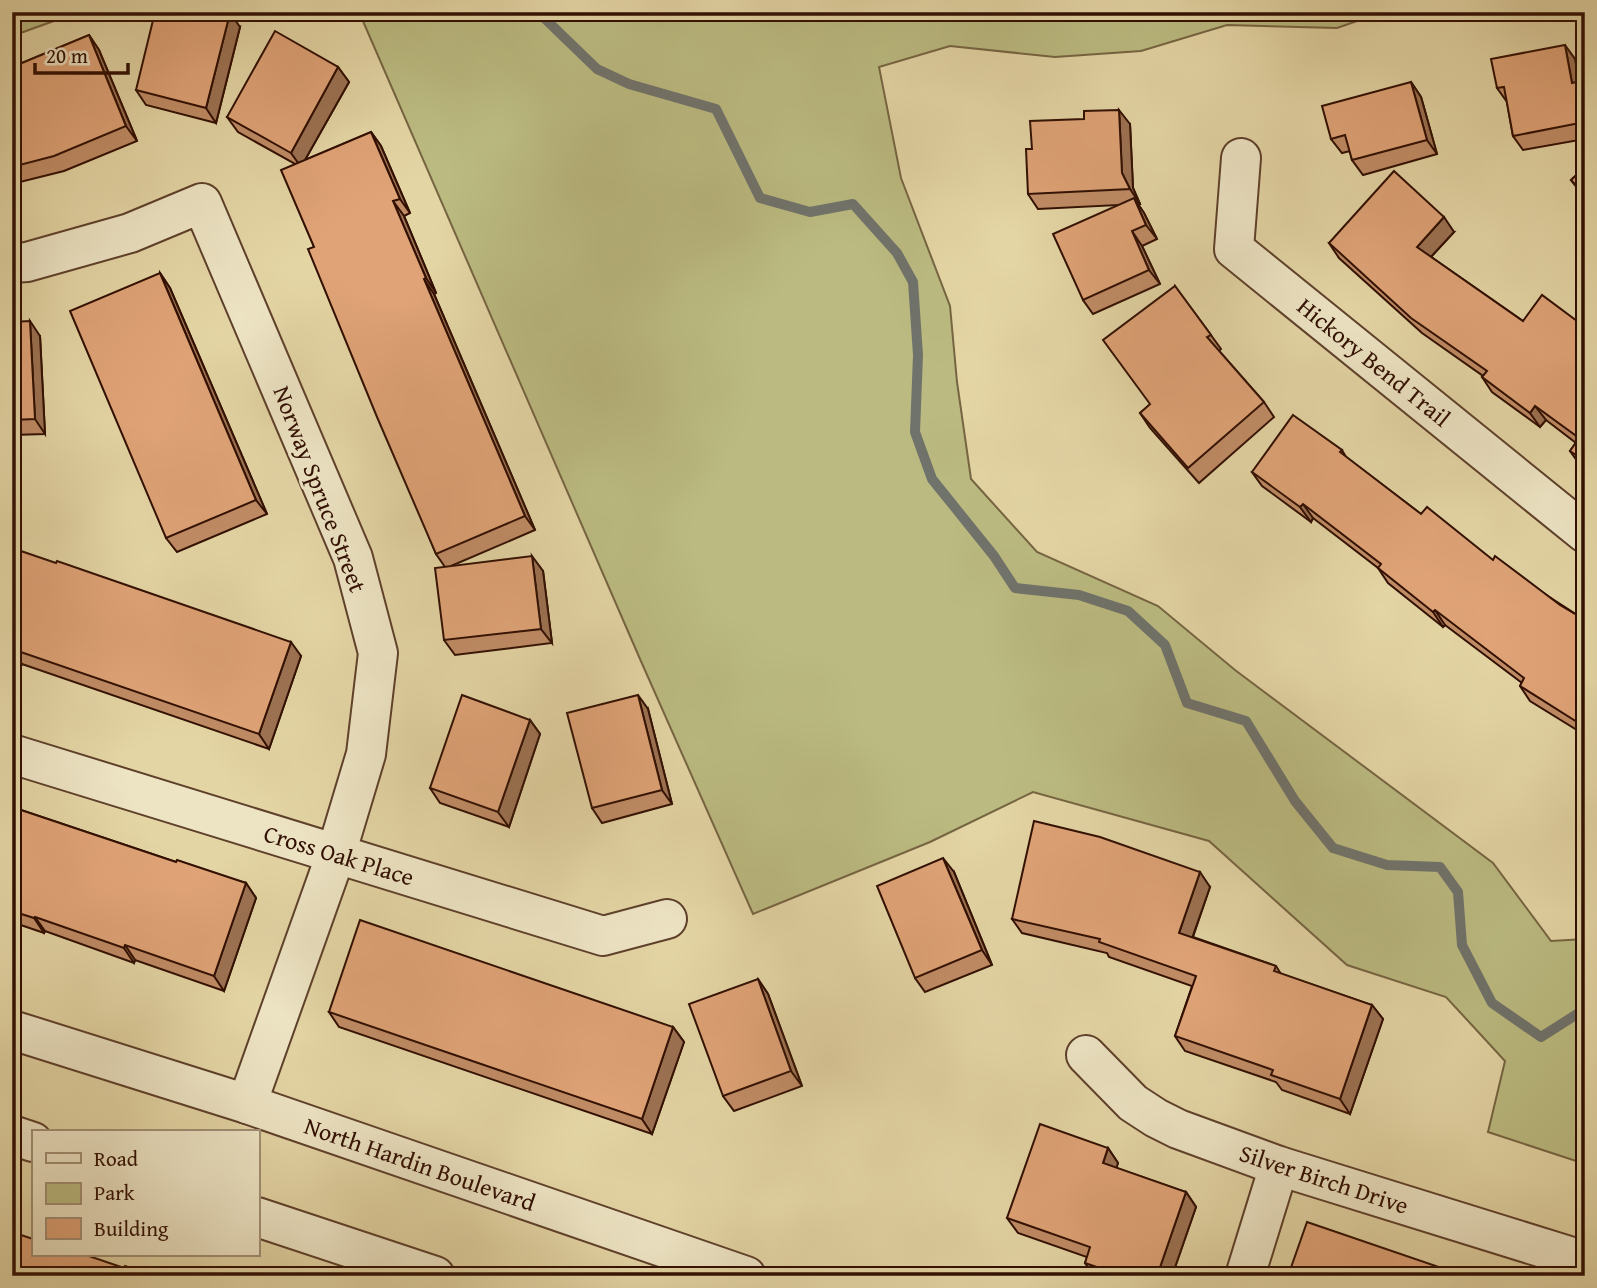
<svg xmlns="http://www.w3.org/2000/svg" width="1597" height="1288" font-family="'Gentium Book Plus',serif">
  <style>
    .green { fill: #bbbb81; stroke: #766542; stroke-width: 2 }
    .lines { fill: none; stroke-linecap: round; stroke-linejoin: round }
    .stream { stroke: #70736c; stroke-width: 10 }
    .minor-casing { stroke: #5e402b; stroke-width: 42 }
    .minor { stroke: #ede4c4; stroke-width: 38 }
    .wall { fill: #c08c66; stroke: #310f02; stroke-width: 2 }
    .shaded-wall { fill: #9c7253; stroke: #310f02; stroke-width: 2 }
    .building { fill: #dfa377; stroke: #310f02; stroke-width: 2 }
    .labels { text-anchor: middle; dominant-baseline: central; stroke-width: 6; stroke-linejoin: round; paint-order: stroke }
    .street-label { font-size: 24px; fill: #310f02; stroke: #ede4c4 }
  </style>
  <rect width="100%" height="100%" fill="#e4d5a5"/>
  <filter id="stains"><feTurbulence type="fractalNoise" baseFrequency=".00286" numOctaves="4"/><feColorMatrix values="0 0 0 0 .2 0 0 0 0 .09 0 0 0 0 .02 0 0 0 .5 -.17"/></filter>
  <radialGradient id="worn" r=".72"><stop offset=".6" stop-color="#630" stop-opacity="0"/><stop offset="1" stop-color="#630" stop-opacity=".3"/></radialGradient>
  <g class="green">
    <polygon points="12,12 79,12 12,36"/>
    <polygon points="359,12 1383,12 1337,28 1227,25 1141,51 1055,57 950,46 879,67 901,178 950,306 957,382 971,479 1037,552 1158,606 1235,670 1493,863 1551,941 1585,939 1585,1129 1576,1161 1488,1132 1505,1061 1446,997 1347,965 1209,841 1033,792 930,842 753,914 640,659"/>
  </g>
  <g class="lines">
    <polyline class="stream" points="538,12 597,69 629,84 716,109 760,198 810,212 853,204 897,253 913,282 918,355 915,432 932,479 994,556 1015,588 1079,595 1128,611 1165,645 1187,703 1246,721 1295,801 1333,848 1387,865 1440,867 1458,892 1462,945 1492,1003 1541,1037 1585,1009"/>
    <defs>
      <g id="minor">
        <polyline points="1241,158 1234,249 1585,533"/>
        <polyline points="12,263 27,262 130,233 202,203 353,558 378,653 366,754 336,854 247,1104"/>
        <polyline points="12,754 603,936 667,919"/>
        <polyline points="12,1030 247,1104 746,1276"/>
        <polyline points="1086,1055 1133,1103 1156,1118 1178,1129 1279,1166 1585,1261"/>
        <polyline points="12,1135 33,1142"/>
        <polyline points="257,1217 435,1276"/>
        <polyline points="1245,1276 1279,1166"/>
      </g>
    </defs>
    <use href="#minor" class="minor-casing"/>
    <use href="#minor" class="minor"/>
  </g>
  <g class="wall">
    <polygon points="240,27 216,123 146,105 136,90"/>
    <polygon points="89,35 99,50 137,141 64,171 12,184 12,66 22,63"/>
    <polygon points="1575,59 1579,81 1585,80 1585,139 1523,150 1513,136 1507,102 1497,88"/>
    <polygon points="338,67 349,82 305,160 371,132 381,146 410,213 404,216 436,293 434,294 535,530 451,566 543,571 552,643 455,655 444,640 445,567 436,554 314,247 295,164 238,132 227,117"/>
    <polygon points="1411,82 1421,97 1437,154 1363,175 1352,160 1350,151 1342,153 1331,139"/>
    <polygon points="1130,124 1133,188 1140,204 1138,204 1144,213 1157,239 1142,246 1160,284 1093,314 1083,300 1118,205 1038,209 1028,194 1032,149"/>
    <polygon points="1585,167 1585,198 1571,180"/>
    <polygon points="1454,232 1431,257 1523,321 1585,327 1585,468 1580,465 1570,451 1576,443 1546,420 1540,427 1492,392 1482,377 1483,376 1422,333 1339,258 1329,243"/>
    <polygon points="160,273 170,288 267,514 177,552 166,538"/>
    <polygon points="1175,286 1221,349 1219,351 1264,402 1274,417 1199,483 1150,428 1140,413 1150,405"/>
    <polygon points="12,322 40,336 45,434 12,435"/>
    <polygon points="1342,450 1346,457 1421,514 1585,620 1585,735 1530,701 1520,686 1522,683 1445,625 1443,627 1388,583 1378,568 1313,518 1311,522 1262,486 1252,472"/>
    <polygon points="12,548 301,656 269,749 22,664 21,666 12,662"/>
    <polygon points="648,709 672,804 602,823 592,808"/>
    <polygon points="530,720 540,734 509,827 440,803 430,788"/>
    <polygon points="12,807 176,862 246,883 256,898 224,991 135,960 134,963 45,931 44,933 12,922"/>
    <polygon points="954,872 992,965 925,992 915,978"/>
    <polygon points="1210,887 1193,937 1276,966 1281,974 1372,1005 1383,1019 1350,1114 1282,1090 1276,1082 1185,1051 1175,1036 1192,986 1109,957 1107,953 1022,933 1012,919"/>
    <polygon points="758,979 768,994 802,1086 734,1111 723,1096"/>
    <polygon points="329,1012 673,1027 684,1042 652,1134 339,1027"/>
    <polygon points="1108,1148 1118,1163 1116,1168 1186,1192 1196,1207 1172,1276 1094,1276 1085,1263 1087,1257 1018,1233 1007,1218"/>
  </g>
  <g class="shaded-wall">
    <polygon points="230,13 240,27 216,123 206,108"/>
    <polygon points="89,35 99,50 137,141 126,126"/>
    <polygon points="1565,45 1575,59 1582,97 1572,83"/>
    <polygon points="338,67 349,82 301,167 291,153"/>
    <polygon points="1411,82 1421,97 1437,154 1427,140"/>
    <polygon points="1119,110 1130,124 1133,188 1140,204 1130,189 1122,173"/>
    <polygon points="371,132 381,146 410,213 400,199"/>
    <polygon points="1134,198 1144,213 1157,239 1146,225"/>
    <polygon points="393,201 404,216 436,293 426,278"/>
    <polygon points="1444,217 1454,232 1427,261 1417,247"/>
    <polygon points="1132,231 1142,246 1160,284 1149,270"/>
    <polygon points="160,273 170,288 267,514 256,500"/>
    <polygon points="424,279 434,294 535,530 525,516"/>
    <polygon points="30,321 40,336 45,434 35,419"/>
    <polygon points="1535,406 1546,420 1540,427 1530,413"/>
    <polygon points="1303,504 1313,518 1311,522 1300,507"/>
    <polygon points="532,556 543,571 552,643 541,629"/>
    <polygon points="1435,610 1445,625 1443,627 1433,612"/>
    <polygon points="291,642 301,656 269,749 259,734"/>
    <polygon points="12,650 22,664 21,666 12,653"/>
    <polygon points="638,695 648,709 672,804 662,790"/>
    <polygon points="530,720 540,734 509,827 498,812"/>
    <polygon points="943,858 954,872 992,965 982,950"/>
    <polygon points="1200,872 1210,887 1189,947 1179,933"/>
    <polygon points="246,883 256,898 224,991 214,976"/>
    <polygon points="35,917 45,931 44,933 34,918"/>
    <polygon points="125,945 135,960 134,963 124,948"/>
    <polygon points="758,979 768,994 802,1086 791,1071"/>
    <polygon points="1372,1005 1383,1019 1350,1114 1340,1099"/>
    <polygon points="673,1027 684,1042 652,1134 642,1119"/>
    <polygon points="1108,1148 1118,1163 1113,1178 1103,1163"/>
    <polygon points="1186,1192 1196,1207 1172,1276 1157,1276"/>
  </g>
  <g class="building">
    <polygon points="155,12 230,13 206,108 136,90"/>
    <polygon points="275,31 338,67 291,153 227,117"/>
    <polygon points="89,35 126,126 54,156 12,167 12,66 22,63"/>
    <polygon points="1565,45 1572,83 1585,80 1585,122 1513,136 1504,87 1497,88 1491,59"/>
    <polygon points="1411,82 1427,140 1352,160 1345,135 1331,139 1322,106"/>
    <polygon points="1119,110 1122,173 1130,189 1028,194 1026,149 1032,149 1030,121 1084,119 1084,111"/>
    <polygon points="371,132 400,199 393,201 426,278 424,279 525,516 436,554 377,417 308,249 314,247 281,170"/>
    <polygon points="1585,167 1585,195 1571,180"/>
    <polygon points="1394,171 1444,217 1417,247 1523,321 1542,295 1585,327 1585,461 1570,451 1579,438 1535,406 1530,413 1482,377 1487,371 1411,318 1329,243"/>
    <polygon points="1134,198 1146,225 1132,231 1149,270 1083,300 1053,234"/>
    <polygon points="160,273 256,500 166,538 70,311"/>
    <polygon points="1175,286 1211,335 1207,337 1264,402 1188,468 1140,413 1150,404 1103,340"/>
    <polygon points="30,321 35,419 12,420 12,322"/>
    <polygon points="1293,415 1342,450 1340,452 1421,514 1427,507 1493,560 1495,556 1560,605 1585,620 1585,727 1520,686 1524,678 1435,610 1433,612 1378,568 1381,564 1303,504 1300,507 1252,472"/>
    <polygon points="12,548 56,563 57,561 291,642 259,734 12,649"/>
    <polygon points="532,556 541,629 444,640 435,568"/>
    <polygon points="462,695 530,720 498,812 430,788"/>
    <polygon points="638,695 662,790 592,808 567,713"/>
    <polygon points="12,807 176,862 177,860 246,883 214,976 125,945 124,948 35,917 34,918 12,911"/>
    <polygon points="1034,821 1100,837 1200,872 1179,933 1276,966 1274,971 1372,1005 1340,1099 1271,1075 1273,1070 1175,1036 1196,976 1099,942 1100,939 1012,919"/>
    <polygon points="943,858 982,950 915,978 877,886"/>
    <polygon points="360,920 673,1027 642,1119 329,1012"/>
    <polygon points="758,979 791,1071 723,1096 689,1004"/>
    <polygon points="1040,1124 1108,1148 1103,1163 1186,1192 1157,1276 1123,1276 1085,1263 1090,1247 1007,1218"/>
    <polygon points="1307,1222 1465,1276 1288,1276"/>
    <polygon points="12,1232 33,1239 33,1255 86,1255 124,1268 125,1266 154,1276 12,1276"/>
  </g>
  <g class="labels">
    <g class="street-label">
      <text transform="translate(1374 362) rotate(39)">Hickory Bend Trail</text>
      <text transform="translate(320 489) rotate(69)">Norway Spruce Street</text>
      <text transform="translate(339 855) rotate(17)">Cross Oak Place</text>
      <text transform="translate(420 1164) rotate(19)">North Hardin Boulevard</text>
      <text transform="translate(1324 1179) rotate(18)">Silver Birch Drive</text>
    </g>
  </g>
  <rect width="1597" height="1288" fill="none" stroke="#e4d5a5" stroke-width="42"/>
  <rect x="14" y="14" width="1569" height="1260" fill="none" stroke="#310f02" stroke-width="3.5"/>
  <rect x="21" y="21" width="1555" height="1246" fill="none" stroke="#310f02" stroke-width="2"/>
  <rect x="32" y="1130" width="228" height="126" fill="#ede4c4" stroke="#a28f76" stroke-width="2"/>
  <rect x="46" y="1153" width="35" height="10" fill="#ede4c4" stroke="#a28f76" stroke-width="2"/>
  <text x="94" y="1166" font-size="21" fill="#310f02">Road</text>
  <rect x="46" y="1183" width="35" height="21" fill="#bbbb81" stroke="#a28f76" stroke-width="2"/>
  <text x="94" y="1200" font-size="21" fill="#310f02">Park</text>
  <rect x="46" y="1218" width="35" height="21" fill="#dfa377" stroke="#a28f76" stroke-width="2"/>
  <text x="94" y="1236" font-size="21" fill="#310f02">Building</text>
  <path d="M35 63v10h93v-10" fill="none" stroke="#310f02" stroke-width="3.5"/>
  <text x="46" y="63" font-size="21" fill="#310f02" stroke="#ede4c4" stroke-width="5" paint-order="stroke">20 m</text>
  <rect width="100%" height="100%" filter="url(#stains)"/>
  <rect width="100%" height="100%" fill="url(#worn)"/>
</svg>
